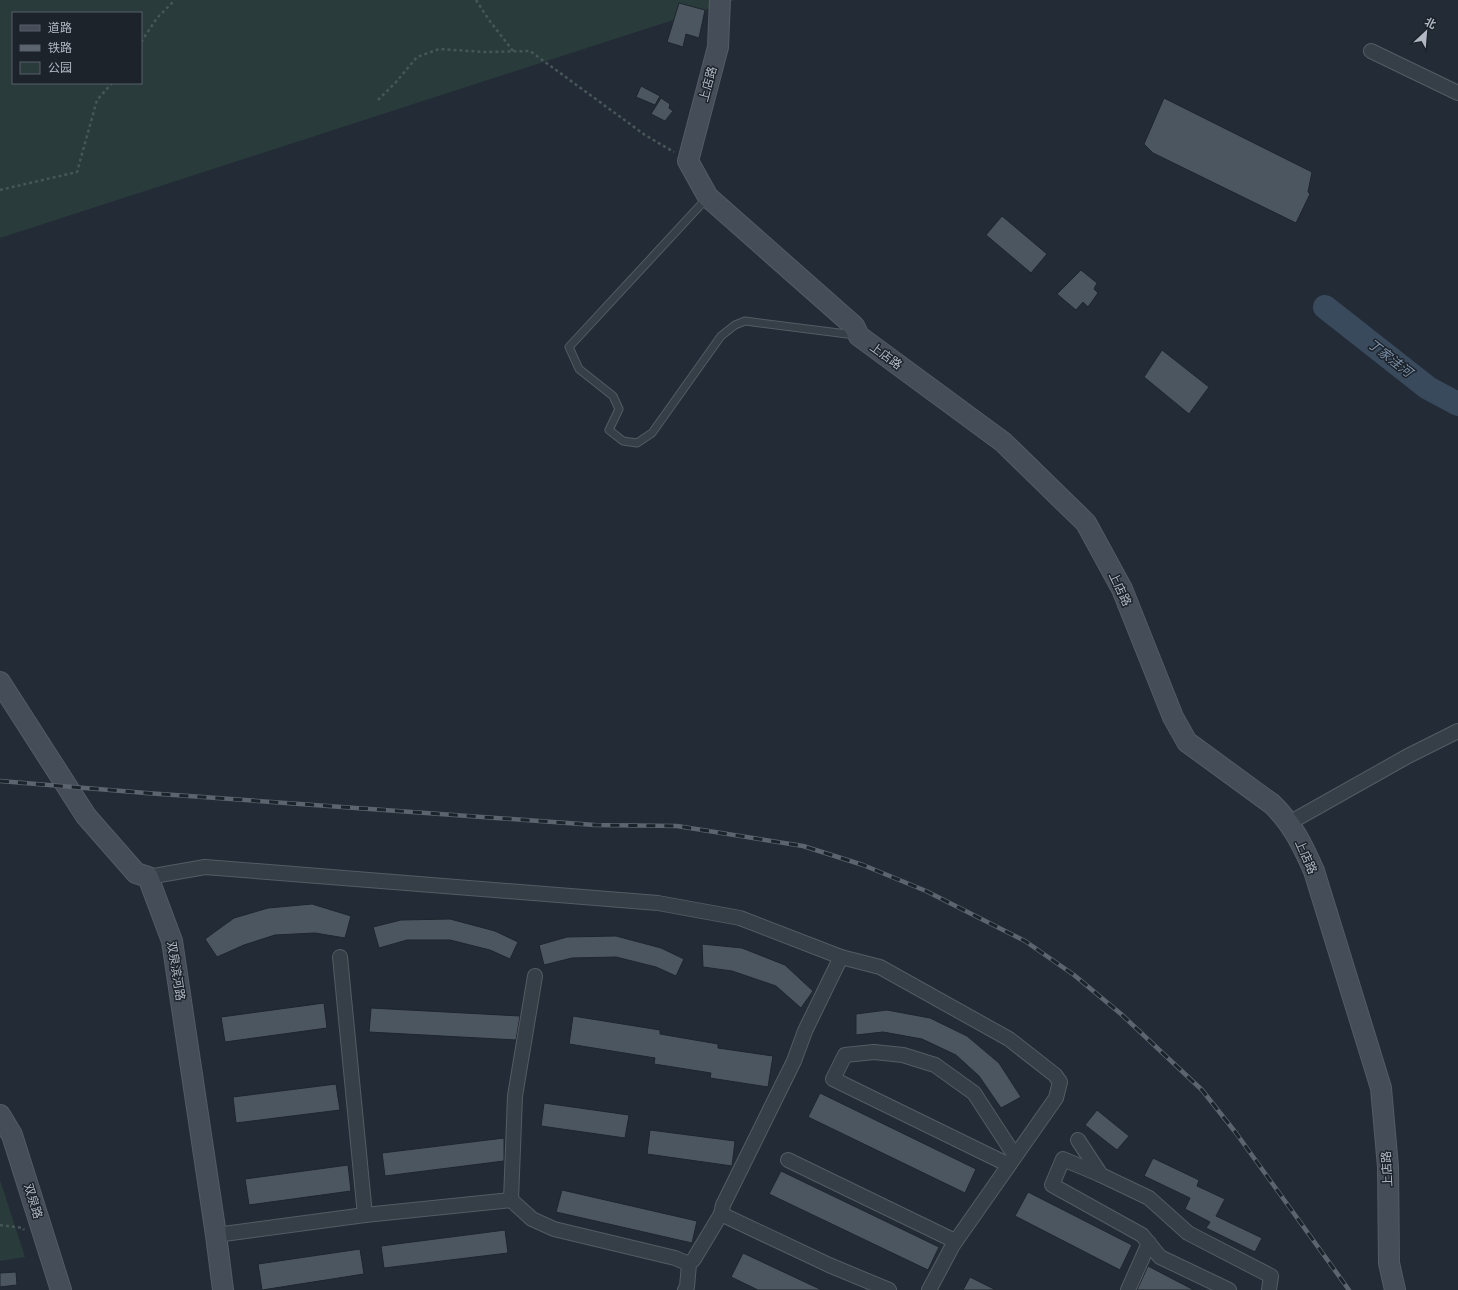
<svg xmlns="http://www.w3.org/2000/svg" width="1458" height="1290" font-family="Jost,'Noto Sans SC',sans-serif">
  <style>
    .green { fill: #293b3b; fill-rule: evenodd }
    .lines { fill: none; stroke-linecap: round; stroke-linejoin: round }
    .river { stroke: #3a4a5d; stroke-width: 24 }
    .building { fill: #4c5661; stroke: #1e252d }
    .lane-casing { stroke: #545b64; stroke-width: 9 }
    .street-casing { stroke: #545b64; stroke-width: 16 }
    .secondary-casing { stroke: #545b64; stroke-width: 22 }
    .path { stroke: #475658; stroke-width: 2.5; stroke-dasharray: 3 3; stroke-linecap: butt }
    .lane { stroke: #363e47; stroke-width: 7 }
    .street { stroke: #363e47; stroke-width: 14 }
    .secondary { stroke: #454d59; stroke-width: 20 }
    .rail-casing { stroke: #5b646f; stroke-width: 4.5 }
    .rail { stroke: #1c232b; stroke-width: 3; stroke-dasharray: 9; stroke-linecap: butt }
    .labels { text-anchor: middle; dominant-baseline: central; stroke-width: 3; stroke-linejoin: round; paint-order: stroke }
    .street-label { font-size: 12px; fill: #b1b8c3; stroke: #1c232b }
    .water-label { font-size: 13px; font-style: italic; fill: #7c90a8; stroke: #1c232b }
  </style>
  <rect width="100%" height="100%" fill="#232c36"/>
  <g class="green">
    <path d="M0,0h735l-735,238zM13,13h128v70h-128z"/>
    <polygon points="0,1180 25,1257 0,1261"/>
  </g>
  <g class="lines">
    <polyline class="river" points="1325,307 1428,388 1458,404"/>
  </g>
  <g class="building">
    <polygon points="679,3 705,10 699,38 686,34 683,47 667,42"/>
    <polygon points="641,86 660,96 655,105 636,97"/>
    <polygon points="661,98 670,104 669,108 673,111 665,121 651,114"/>
    <polygon points="1164,98 1312,172 1308,192 1310,194 1296,223 1153,153 1144,144"/>
    <polygon points="1002,216 1047,254 1031,273 986,235"/>
    <polygon points="1081,270 1097,283 1094,289 1098,293 1088,307 1083,302 1076,310 1057,294"/>
    <polygon points="1162,350 1209,387 1189,414 1144,377"/>
    <polygon points="312,904 351,916 345,938 315,933 275,935 244,945 217,957 205,939 234,918 268,908"/>
    <polygon points="450,919 495,931 518,942 510,959 490,950 450,940 407,940 379,948 373,927 401,920"/>
    <polygon points="616,936 661,948 684,959 676,976 656,967 616,957 572,958 544,965 539,945 567,937"/>
    <polygon points="702,944 742,948 785,965 813,991 801,1008 776,986 732,971 703,967"/>
    <polygon points="324,1003 327,1028 225,1042 221,1017"/>
    <polygon points="371,1008 520,1016 516,1040 369,1032"/>
    <polygon points="887,1010 930,1018 967,1036 999,1063 1021,1097 1001,1108 979,1076 956,1055 922,1039 883,1032 856,1035 856,1014"/>
    <polygon points="573,1016 660,1030 660,1034 718,1044 718,1048 773,1056 768,1087 710,1078 711,1073 654,1064 655,1058 569,1044"/>
    <polygon points="336,1084 340,1110 236,1123 233,1097"/>
    <polygon points="820,1093 976,1169 965,1193 808,1117"/>
    <polygon points="544,1103 629,1115 625,1138 541,1126"/>
    <polygon points="1097,1110 1129,1136 1117,1150 1085,1125"/>
    <polygon points="650,1130 735,1141 732,1166 647,1154"/>
    <polygon points="504,1138 504,1161 385,1176 382,1153"/>
    <polygon points="1153,1158 1199,1180 1197,1186 1225,1199 1216,1216 1262,1238 1255,1252 1206,1228 1210,1222 1185,1209 1190,1198 1144,1176"/>
    <polygon points="348,1165 351,1191 249,1205 245,1179"/>
    <polygon points="781,1171 939,1247 928,1270 769,1194"/>
    <polygon points="562,1190 697,1221 692,1243 556,1212"/>
    <polygon points="1028,1192 1132,1245 1120,1270 1015,1216"/>
    <polygon points="505,1230 508,1253 384,1268 381,1246"/>
    <polygon points="360,1249 364,1274 262,1290 258,1264"/>
    <polygon points="743,1253 822,1290 758,1290 731,1277"/>
    <polygon points="1148,1266 1194,1290 1137,1290"/>
    <polygon points="16,1272 17,1285 0,1287 0,1273"/>
    <polygon points="970,1277 996,1290 963,1290"/>
  </g>
  <g class="lines">
    <defs>
      <polyline id="lane" points="707,198 569,347 579,369 613,396 619,409 609,430 623,441 637,443 652,433 721,336 735,325 745,321 855,335"/>
      <g id="street">
        <polyline points="1371,51 1458,93"/>
        <polyline points="1289,823 1408,756 1458,731"/>
        <polyline points="148,877 205,867 658,903 740,918 841,957 880,967 1009,1039 1055,1075 1060,1082 1056,1098 953,1245 929,1290"/>
        <polyline points="340,957 365,1215"/>
        <polyline points="535,976 515,1096 511,1200 532,1219 554,1229 675,1258 689,1264"/>
        <polyline points="1078,1140 1101,1175 1149,1198 1188,1233 1271,1276 1269,1290"/>
        <polyline points="788,1160 955,1241"/>
        <polyline points="1009,1165 833,1079 845,1055 874,1052 903,1055 935,1065 974,1093 1015,1156"/>
        <polyline points="1101,1175 1063,1159 1052,1185 1142,1235 1160,1257 1229,1290"/>
        <polyline points="721,1214 829,1265 889,1290"/>
        <polyline points="216,1235 365,1215 511,1200"/>
        <polyline points="685,1290 687,1287 689,1264 694,1259 721,1214 723,1205 794,1061 805,1031 841,957"/>
        <polyline points="1128,1290 1149,1243"/>
      </g>
      <g id="secondary">
        <path d="M720,0l-2,47 -30,114 20,36 146,129 5,10 144,106 83,81 36,66 51,128 14,25 85,62c20,19 31,42 42,67l67,217 7,79 1,96 6,27"/>
        <polyline points="0,682 86,816 136,873 148,877 172,941 216,1235 223,1290"/>
        <polyline points="0,1115 12,1135 61,1290"/>
      </g>
    </defs>
    <use href="#lane" class="lane-casing"/>
    <use href="#street" class="street-casing"/>
    <use href="#secondary" class="secondary-casing"/>
    <g class="path">
      <polyline points="476,0 489,20 513,51"/>
      <polyline points="141,42 157,18 175,0"/>
      <polyline points="378,100 396,82 417,57 439,49 485,52 530,51 645,135 674,152"/>
      <polyline points="0,190 77,172 97,100 112,83"/>
      <polyline points="0,1225 23,1228 24,1230"/>
    </g>
    <use href="#lane" class="lane"/>
    <use href="#street" class="street"/>
    <use href="#secondary" class="secondary"/>
    <defs>
      <polyline id="rail" points="0,781 146,793 595,825 677,826 803,846 863,865 926,891 1025,941 1074,975 1121,1014 1202,1090 1236,1133 1349,1290"/>
    </defs>
    <use href="#rail" class="rail-casing"/>
    <use href="#rail" class="rail"/>
  </g>
  <g class="labels">
    <g class="street-label">
      <text transform="translate(708 84) rotate(-75)">上店路</text>
      <text transform="translate(886 356) rotate(36)">上店路</text>
      <text transform="translate(1120 589) rotate(65)">上店路</text>
      <text transform="translate(1306 857) rotate(66)">上店路</text>
      <text transform="translate(176 971) rotate(81)">双泉滨河路</text>
      <text transform="translate(1387 1169) rotate(-93)">上店路</text>
      <text transform="translate(33 1201) rotate(73)">双泉路</text>
    </g>
    <g class="water-label">
      <text transform="translate(1390 358) rotate(38)">丁家洼河</text>
    </g>
  </g>
  <rect x="12" y="12" width="130" height="72" fill="#1c232b" stroke="#585f68"/>
  <rect x="20" y="25" width="20" height="6" fill="#454d59" stroke="#585f68"/>
  <text x="48" y="32" font-size="12" fill="#b1b8c3">道路</text>
  <rect x="20" y="45" width="20" height="6" fill="#5b646f" stroke="#585f68"/>
  <text x="48" y="52" font-size="12" fill="#b1b8c3">铁路</text>
  <rect x="20" y="62" width="20" height="12" fill="#293b3b" stroke="#585f68"/>
  <text x="48" y="72" font-size="12" fill="#b1b8c3">公园</text>
  <g transform="translate(1426 32) rotate(26)" stroke="#1c232b" stroke-width="3" paint-order="stroke">
  <path d="M0-3L7 15L0 10L-7 15Z" fill="#b1b8c3"/>
  <text y="-6" font-size="11" font-weight="bold" text-anchor="middle" fill="#b1b8c3">北</text>
  </g>
</svg>
